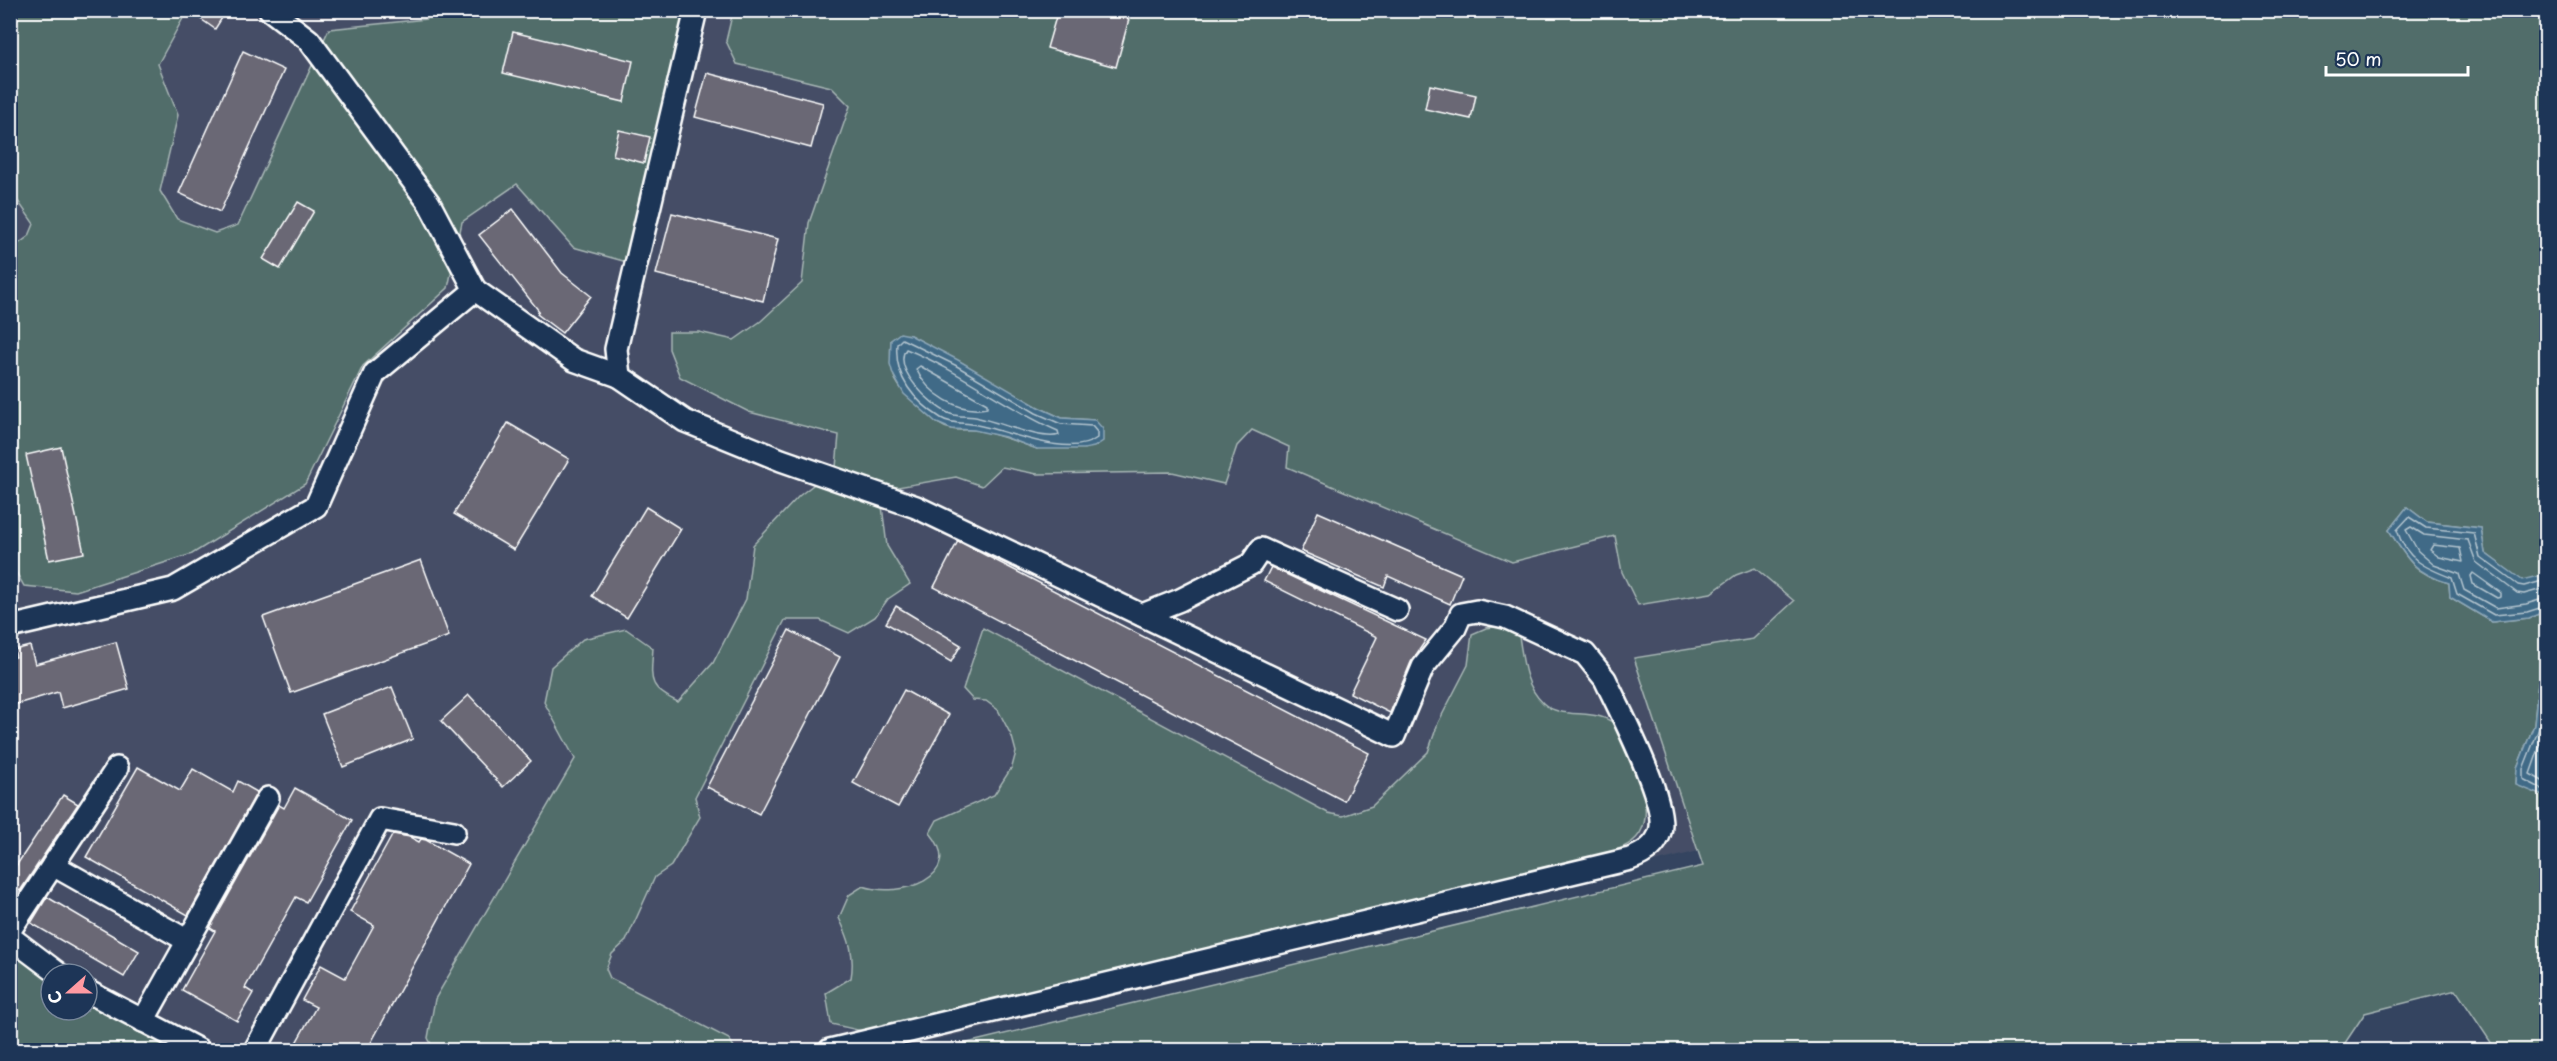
<svg xmlns="http://www.w3.org/2000/svg" width="2557" height="1061" font-family="'Playpen Sans',sans-serif">
  <style>
    .built { fill: #444e66; fill-rule: evenodd }
    .green { fill: #516d6b; stroke: #a8b6b5; stroke-width: 1.5; fill-rule: evenodd }
    .water { fill: #406b87; stroke: #8ca6b7; stroke-width: 1.5 }
    .lines { fill: none; stroke-linecap: round; stroke-linejoin: round }
    .shore { stroke: #b3c4cf; stroke-width: 1.5 }
    .building { fill: #6a6775; stroke: #fff; stroke-width: 1.5 }
    .minor-casing { stroke: #fff; stroke-width: 26 }
    .minor { stroke: #1d3557; stroke-width: 21 }
  </style>
  <rect width="100%" height="100%" fill="#344460"/>
  <filter id="ink" filterUnits="userSpaceOnUse"><feTurbulence type="fractalNoise" baseFrequency=".0167" numOctaves="2"/><feDisplacementMap in="SourceGraphic" scale="12" xChannelSelector="R" yChannelSelector="G"/><feConvolveMatrix kernelMatrix="1 2 1 2 8 2 1 2 1" color-interpolation-filters="sRGB"/></filter>
  <g filter="url(#ink)">
    <path class="built" d="M10,11h2536v639l-847,201 -803,199h-885zM983,628l345,185 15,3 29,-10 56,-54 10,-29 30,-58 4,-31 49,12 1,17 13,30 10,12 14,6 32,3 28,14 -55,136 -689,170 -30,-5 -19,-36 25,-15 3,-15 -3,-17 -12,-28 24,-32 29,6 29,-9 12,-9 7,-14 -3,-40 57,-25 18,-28 4,-15 -4,-15 -14,-27 -12,-9 -14,-1zM51,974h36v36h-36z"/>
    <g class="green">
      <polygon points="11,11 187,11 158,64 178,115 160,191 177,219 215,233 238,225 329,29 426,19 428,11 686,11 627,262 573,247 517,184 462,222 448,288 363,366 305,484 192,554 76,591 24,586 11,563 10,250 29,236 34,224 11,191"/>
      <path d="M733,11h1813v563l-24,7 -37,-28 -4,-25 -54,-6 -20,-15 -18,23c18,30 26,44 60,53l1,14 42,25 37,-4 17,-7v70l-8,2 -4,42 -17,43 -1,16 30,13v253h-50l-40,-60 -91,23 -22,33 -41,4 -132,-3 -1,3h-1231l765,-184 -69,-208 119,-19 41,-38 -39,-33 -19,7 -25,18 -73,12 -16,-33 -7,-36 -103,26 -225,-95 2,-20 -37,-17 -15,16 -13,38 -52,-12 -135,2 -35,-7 -20,19 -26,-9 -76,13 7,56 23,38 -22,15 -13,18 -26,16 -29,-13h-35l-90,177 5,20 -29,49 -16,11 -29,64 -14,13 -6,15 4,9 119,61 7,11h-302l-6,-12 7,-39 140,-240 -31,-57 7,-35 32,-28 43,-10 27,19c-2,31 -6,40 25,54l35,-39 33,-64 7,-54 46,-49 37,-29 3,-32 -90,-23 -69,-35 -11,-28v-17h30l35,8 27,-19 41,-38 7,-60 41,-117 -19,-19 -94,-23 -11,-23zM910,335l128,72 24,11 33,2 -58,29c-20,-7 -41,-16 -62,-19 -8,-1 -16,1 -24,-1 -11,-2 -19,-11 -27,-18 -27,-25 -36,-30 -33,-71z"/>
      <path d="M1502,626l16,5c5,25 5,53 25,72 20,19 56,2 76,25 8,9 18,38 21,50 20,73 -18,70 -76,86l-689,170 -44,-10 -5,-31 25,-15c4,-23 -2,-40 -12,-60l10,-23 14,-9c37,13 104,-9 67,-53l7,-13 57,-25 18,-28 4,-15 -4,-15 -14,-27 -12,-9 -13,-1 -10,-11 20,-61 345,185 15,3 29,-10 56,-54 10,-29 30,-58 4,-31 14,-6z"/>
      <polygon points="10,952 51,975 51,1010 87,1010 87,995 185,1050 11,1050"/>
    </g>
    <g class="water">
      <polygon points="900,333 910,335 958,360 1038,407 1062,418 1095,420 1103,429 1103,441 1094,447 1084,449 1037,449 1005,437 974,430 951,429 937,423 904,394 893,374 890,364 891,340"/>
      <path d="M2407,507l20,15 54,6 4,25 37,27 24,-6v37l-17,7 -37,4 -42,-25 -1,-14c-34,-10 -42,-23 -60,-53z"/>
      <polygon points="2546,681 2546,797 2516,785 2517,768 2534,725 2538,683"/>
    </g>
    <g class="lines">
      <g class="shore">
        <path d="M902,339l53,26 81,48 25,11 31,2 5,6v6c-27,21 -91,-8 -120,-13 -13,-3 -25,0 -36,-7 -27,-17 -47,-41 -44,-74z"/>
        <path d="M906,349c53,21 99,59 152,82l1,4c-16,6 -60,-13 -80,-17 -10,-3 -21,0 -31,-5 -17,-8 -56,-44 -42,-64z"/>
        <path d="M920,366l67,38v4c-28,6 -59,-14 -71,-39z"/>
        <polygon points="2433,545 2460,548 2463,562 2439,557 2430,550"/>
        <polygon points="2473,573 2501,593 2501,597 2497,598 2473,584 2471,576"/>
        <path d="M2546,580l-22,6 -6,-1 -38,-28 -6,-24 -48,-5 -17,-11 -12,13c9,30 29,38 55,48l5,16 37,21 33,-3 19,-6"/>
        <polyline points="2546,588 2524,594 2517,593 2476,562 2468,540 2424,535 2411,527 2406,530 2418,551 2434,565 2459,574 2464,590 2496,608 2526,604 2546,598"/>
        <polyline points="2546,687 2544,690 2540,726 2523,769 2523,779 2546,791"/>
        <polyline points="2546,729 2530,774 2546,783"/>
      </g>
    </g>
    <g class="building">
      <polygon points="188,10 227,10 215,29"/>
      <polygon points="1058,10 1099,10 1129,19 1116,67 1047,48"/>
      <polygon points="513,32 633,61 624,102 503,73"/>
      <polygon points="243,51 284,70 220,212 179,193"/>
      <polygon points="707,73 823,103 811,148 695,117"/>
      <polygon points="1430,85 1476,95 1471,119 1425,109"/>
      <polygon points="619,130 650,137 644,163 613,155"/>
      <polygon points="298,202 314,211 280,269 263,259"/>
      <polygon points="513,209 562,273 591,296 562,333 537,314 539,311 479,235"/>
      <polygon points="672,213 778,239 763,301 656,274"/>
      <polygon points="508,423 569,459 514,550 454,514"/>
      <polygon points="61,447 84,553 49,560 26,455"/>
      <polygon points="646,507 681,529 627,618 592,596"/>
      <polygon points="1318,512 1462,575 1450,604 1388,576 1384,587 1301,551"/>
      <polygon points="958,541 1369,753 1344,801 934,587"/>
      <polygon points="421,560 449,636 291,693 263,617"/>
      <polygon points="1271,567 1426,640 1411,662 1390,713 1350,693 1377,637 1264,581"/>
      <polygon points="896,606 961,645 951,662 886,623"/>
      <polygon points="789,630 840,657 759,814 707,787"/>
      <polygon points="116,642 129,689 62,708 58,692 10,706 10,658 16,657 14,650 30,646 35,664"/>
      <polygon points="392,687 413,739 343,767 322,714"/>
      <polygon points="904,690 949,715 898,807 853,783"/>
      <polygon points="469,695 531,761 503,787 441,721"/>
      <polygon points="138,767 180,791 193,769 233,792 238,781 257,792 188,915 86,857"/>
      <polygon points="295,788 352,820 306,902 296,897 245,988 253,993 237,1021 182,990 215,931 210,928 279,805 284,808"/>
      <polygon points="63,795 78,804 20,891 10,885 10,875"/>
      <polygon points="393,834 410,837 419,842 421,839 426,840 469,864 367,1050 292,1050 316,1007 302,1000 321,965 345,978 374,925 350,912"/>
      <polygon points="47,897 139,951 124,977 31,923"/>
    </g>
    <g class="lines">
      <defs>
        <g id="minor">
          <polyline points="270,10 309,40 429,203 475,290"/>
          <path d="M696,10l-80,339 3,27 66,45 96,39 135,47 478,229 29,-69 32,-39 6,-14 16,-3 28,6 80,37 20,25c14,30 64,125 55,153 -4,14 -16,22 -30,27l-800,191"/>
          <polyline points="1142,615 1180,600 1251,564 1261,549 1397,610"/>
          <polyline points="10,627 173,589 316,506 375,373 475,290 574,360 619,376"/>
          <polyline points="53,865 188,941"/>
          <polyline points="10,930 117,768"/>
          <polyline points="10,937 59,974"/>
          <polyline points="87,991 199,1050"/>
          <polyline points="143,1021 268,798"/>
          <polyline points="255,1050 380,819 454,832"/>
        </g>
      </defs>
      <use href="#minor" class="minor-casing"/>
      <use href="#minor" class="minor"/>
    </g>
  </g>
  <rect width="2557" height="1061" fill="none" stroke="#1d3557" stroke-width="36"/>
  <rect x="18" y="18" width="2521" height="1025" fill="none" stroke="#fff" stroke-width="2" filter="url(#ink)"/>
  <g transform="translate(69 992) rotate(249)"><circle r="28" fill="#1d3557" stroke="#77869a" stroke-width="1.5"/>
  <path d="M0-4.5L10 22L0 15L-10 22Z" fill="#ff9aa2"/>
  <text y="-9" font-size="16" font-weight="bold" text-anchor="middle" fill="#ffffff">С</text>
  </g>
  <path d="M2326 66v9h142v-9" fill="none" stroke="#ffffff" stroke-width="3"/>
  <text x="2335" y="66" font-size="18" fill="#ffffff" stroke="#1d3557" stroke-width="4.5" paint-order="stroke">50 m</text>
</svg>
